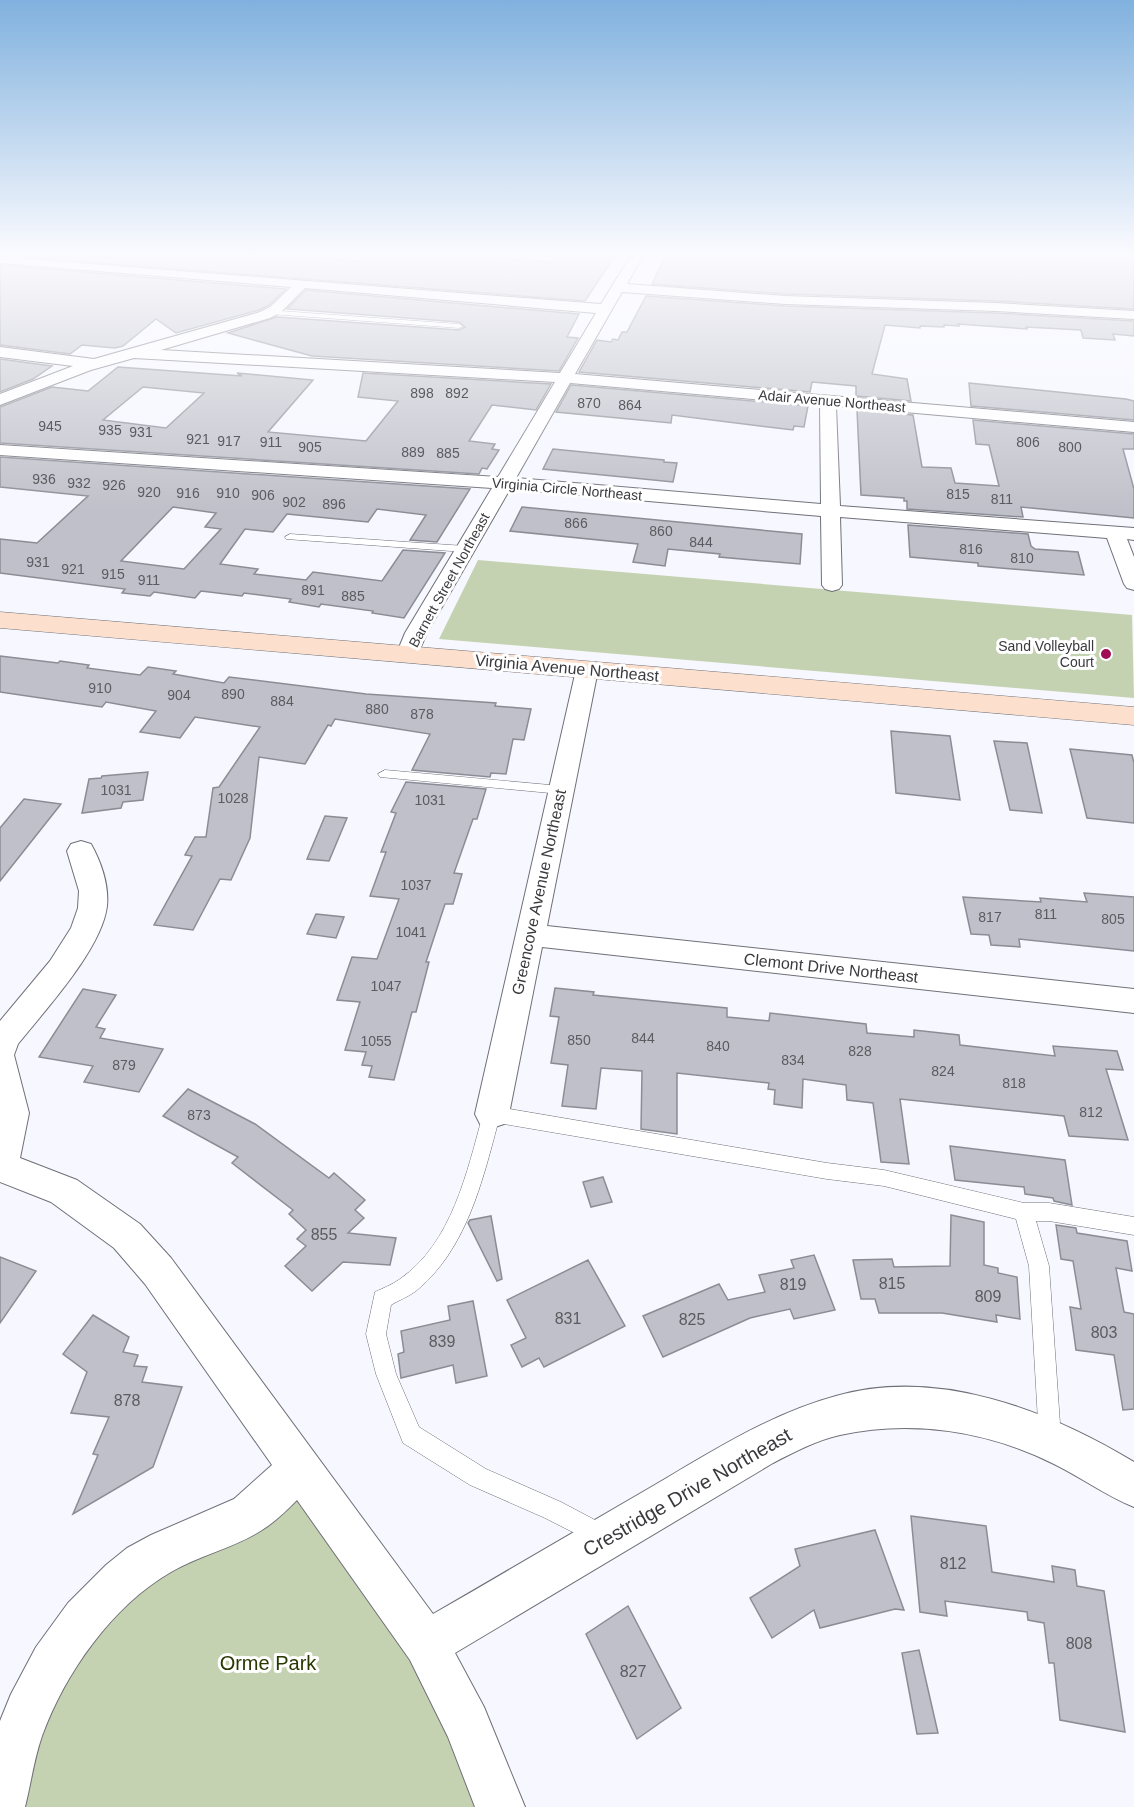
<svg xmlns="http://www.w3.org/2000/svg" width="1134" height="1807" font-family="Arial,sans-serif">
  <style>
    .green { fill: #c5d2b1 }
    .building { fill: #bfc0c9; stroke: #8b8d95; stroke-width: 1.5; fill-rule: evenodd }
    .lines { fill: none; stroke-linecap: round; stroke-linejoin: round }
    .lane-casing { stroke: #6f7078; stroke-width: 1 }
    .street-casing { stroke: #6f7078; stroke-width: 2 }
    .secondary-casing { stroke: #6f7078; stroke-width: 1 }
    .lane { fill: #fff; fill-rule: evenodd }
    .street { fill: #fff; fill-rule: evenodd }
    .secondary { fill: #fce0cd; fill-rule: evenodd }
    .poi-dot { fill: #a00c53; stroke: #fff; stroke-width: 2 }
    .labels { text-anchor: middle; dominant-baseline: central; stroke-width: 6; stroke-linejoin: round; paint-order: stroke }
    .number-label { font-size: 14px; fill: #5b5c61 }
    .far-street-label { font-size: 14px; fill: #3a3a3e; stroke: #fff }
    .far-poi-label { font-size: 14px; fill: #3a3a3e; stroke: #fff; text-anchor: end }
    .street-label { font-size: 16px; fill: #3a3a3e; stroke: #fff }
    .near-number-label { font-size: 16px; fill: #5b5c61 }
    .near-street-label { font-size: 20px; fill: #3a3a3e; stroke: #fff }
    .near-park-label { font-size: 20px; fill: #293801; stroke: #fff }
  </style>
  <rect width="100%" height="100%" fill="#f6f7ff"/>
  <g class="green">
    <polygon points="478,560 1132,615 1134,698 439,639"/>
    <polygon points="325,1468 492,1807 8,1807 11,1788 108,1599"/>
  </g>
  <g class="building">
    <polygon points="24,257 307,257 359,261 363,257 487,257 552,262 555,257 614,257 585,301"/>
    <polygon points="665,257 1134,258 1134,309 996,301 785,294 652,284"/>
    <polygon points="0,265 286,289 269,305 259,310 176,333 156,319 123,346 115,348 82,345 70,354 0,345"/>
    <polygon points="306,290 579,314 567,337 578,338 559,371 312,356 228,333 277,317 459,330 465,327 459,322 287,309"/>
    <polygon points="646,296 785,306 996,313 1134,321 1134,336 1113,334 1115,340 1083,338 1081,330 1026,327 1027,329 958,324 959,326 944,325 944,327 920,326 920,328 885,325 872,374 907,379 911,401 856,396 856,386 812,382 810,392 579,372 597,340 611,342 613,339 618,340 622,332 627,332"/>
    <polygon points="0,359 52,366 33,379 0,392"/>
    <path d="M118,367l124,9 -5,-3 76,7 -45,52 98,9 32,-40 -40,-4 5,-24 188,11 -15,26 -44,-5 -23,36 26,3 -3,5 7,1 -12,19 -5,-1 -3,6 -479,-31v-36l52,-20 36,4zM143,387l61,6 -38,35 -63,-8z"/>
    <polygon points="969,383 1126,399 1134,401 1134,420 971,406"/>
    <polygon points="571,385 808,406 804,427 794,426 793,430 672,415 671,423 556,412"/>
    <polygon points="857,410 913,415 922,467 951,468 955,483 999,486 989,445 976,444 973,420 1134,434 1134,449 1123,449 1134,489 1134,518 1021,507 1023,517 907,509 907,501 904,501 904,498 861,495"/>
    <polygon points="553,449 664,460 664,462 677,463 673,482 543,469"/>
    <path d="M0,457l470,32 -33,53 -27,-2 16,-25 -49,-6 -9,13 -81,-8 -14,18 -28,-3 -25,35 38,5 -4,5 52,6 7,-8 69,9 21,-31 42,3 -41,65 -32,-5 1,-2 -52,-7 -2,3 -30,-5 2,-3 -47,-6 -2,3 -41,-5 -6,7 -41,-6 -4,4 -28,-3 3,-4 -125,-16v-34l37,4 51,-47 -88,-9zM173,507l43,6 -11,14 16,2 -37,40 -63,-8z"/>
    <polygon points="522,507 802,534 800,564 719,557 720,554 668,549 665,566 633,562 638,544 510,531"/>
    <polygon points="908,525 1028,534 1031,546 1035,549 1078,552 1084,575 978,566 978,563 910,557"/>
    <polygon points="0,656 58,663 60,661 89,665 87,668 140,675 148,667 176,671 173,674 224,683 229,677 366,694 496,703 495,706 531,709 524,740 513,739 506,774 491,773 490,777 412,770 430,734 335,719 331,726 328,725 305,764 259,757 250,838 231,880 220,879 193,930 154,925 192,856 185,855 195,837 206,837 213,788 219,787 260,727 195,717 180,738 140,732 156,711 106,702 102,707 0,692"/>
    <polygon points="891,731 950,736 960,800 896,793"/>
    <polygon points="994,741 1027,743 1042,813 1010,810"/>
    <polygon points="1070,749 1132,755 1134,763 1134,823 1087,818"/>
    <polygon points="148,772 143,800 123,802 121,808 82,813 89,779 101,778 102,776"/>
    <polygon points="406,782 486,789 477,819 473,819 454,873 462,874 453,904 445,904 426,962 429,962 416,1012 412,1012 394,1080 369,1077 372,1066 362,1065 366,1052 345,1050 360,1002 337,1000 352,957 377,959 399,899 370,896 386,852 381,852 396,813 391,812"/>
    <polygon points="24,799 61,804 0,881 0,828"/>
    <polygon points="325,816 347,818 329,861 307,859"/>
    <polygon points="1084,893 1134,897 1134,951 1019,939 1020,947 991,945 989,935 971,934 963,897 1041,902 1040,898 1087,902"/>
    <polygon points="316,914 344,917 336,938 307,934"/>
    <polygon points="555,988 594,992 593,995 727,1008 727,1017 769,1021 770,1013 866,1024 867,1033 914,1037 914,1030 959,1035 960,1045 1055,1056 1053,1046 1117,1051 1123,1070 1106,1069 1128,1140 1069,1136 1064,1116 900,1099 909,1164 881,1162 873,1103 847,1100 846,1085 803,1079 802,1108 774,1104 775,1090 768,1089 769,1083 677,1073 677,1134 641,1129 642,1071 601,1068 596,1109 562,1106 568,1065 551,1063 559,1017 550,1016"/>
    <polygon points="83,989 116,995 96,1027 105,1029 100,1038 163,1049 139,1092 84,1082 93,1066 39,1057"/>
    <polygon points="188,1089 255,1124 329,1178 334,1173 365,1200 355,1210 364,1218 348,1233 396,1238 390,1265 343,1262 312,1291 285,1266 306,1246 297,1239 306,1230 289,1214 293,1210 232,1163 238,1157 163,1116"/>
    <polygon points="950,1146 1065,1160 1072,1205 1054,1201 1053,1198 1025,1194 1024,1187 955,1180"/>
    <polygon points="603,1177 612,1202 591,1207 583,1182"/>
    <polygon points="951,1215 984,1222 984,1265 998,1268 998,1273 1017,1277 1020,1319 996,1315 997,1322 942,1313 879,1313 875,1299 861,1299 853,1260 892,1259 894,1267 950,1266"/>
    <polygon points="491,1216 502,1279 497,1281 468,1223 470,1220"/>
    <polygon points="1056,1225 1076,1228 1077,1233 1127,1241 1132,1271 1116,1268 1124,1312 1134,1314 1134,1409 1123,1410 1114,1355 1076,1350 1070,1307 1081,1309 1073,1261 1061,1259"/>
    <polygon points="814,1255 835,1310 794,1319 790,1309 750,1318 663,1357 643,1316 719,1284 728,1300 765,1292 759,1275 794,1268 791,1260"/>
    <polygon points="0,1257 36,1271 0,1323"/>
    <polygon points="588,1260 625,1326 544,1367 539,1358 522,1367 511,1345 526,1338 507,1300"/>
    <polygon points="473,1301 487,1376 456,1383 453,1365 401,1378 398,1354 404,1352 401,1331 450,1320 448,1306"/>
    <polygon points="93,1315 129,1337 123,1352 138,1355 134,1366 147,1367 142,1382 182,1387 153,1467 73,1514 98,1455 93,1454 109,1417 71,1413 87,1372 63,1354"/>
    <polygon points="911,1516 986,1526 992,1572 1054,1582 1052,1566 1075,1570 1077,1586 1104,1591 1125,1732 1060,1720 1054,1663 1049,1663 1044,1623 1028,1620 1027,1612 945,1601 947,1616 920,1612"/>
    <polygon points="875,1530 904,1610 895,1609 820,1628 814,1610 772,1638 750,1598 800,1566 795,1549"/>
    <polygon points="628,1606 681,1708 637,1739 586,1634"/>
    <polygon points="919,1650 938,1733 917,1734 902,1653"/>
  </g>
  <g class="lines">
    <defs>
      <g id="lane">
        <polygon points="267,310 459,324 463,326 459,328 270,314 267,314"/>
        <polygon points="290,534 465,546 470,549 465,552 286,539 285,537"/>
        <polygon points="385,770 561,786 568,790 561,794 380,777 378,774"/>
        <path d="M492,1106l335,57 57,7 140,33h25l85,14v18l-85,-14h-13l13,45 12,172 -3,8 -8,3 -8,-3 -3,-8 -10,-172 -13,-47 -132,-33 -57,-7 -329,-56c-16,60 -32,127 -82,168 -8,6 -17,9 -25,14l-5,29 10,40 23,53 67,42 75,33 49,26 3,8 -3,8 -8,3 -57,-29 -75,-33 -67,-42 -27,-69 -10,-40 9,-42c8,-4 17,-7 25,-13 52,-36 67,-107 83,-165l3,-5z"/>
      </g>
      <g id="street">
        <path d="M0,257l601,47 29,-47h12l-15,27 158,12 211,7 138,8v8l-138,-8 -211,-7 -163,-12 -47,82 559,48v10l-298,-26 4,100 294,22v12l-7,-1 7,18v33l-7,-2 -3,-4 -17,-46 -267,-21 2,68 -3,4 -7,2 -7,-2 -3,-4 -1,-69 -311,-27 -83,144 -12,27 -8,2 -8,-2 -3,-5 9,-22 87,-145 -492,-33v-10l498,32 57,-95 -421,-24 -43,12 -91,35v-11l73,-28 -73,-9v-10l94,12 166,-47 10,-5 21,-20 -291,-24zM305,288l291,25 -36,60 -399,-23 109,-32 10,-5zM570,383l250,22 1,99 -305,-26z"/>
        <polygon points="587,663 595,665 598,670 547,926 1134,989 1134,1013 542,947 509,1114 504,1124 492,1128 480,1124 475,1114 576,670 579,665"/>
        <path d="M81,841l10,3c10,18 18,41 16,62 -5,43 -62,104 -89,138l-4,11 15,58 -9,45 57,22 63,44 31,34 262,356c73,-42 146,-85 220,-128 58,-34 117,-72 183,-90 101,-29 212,14 298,66v45c-28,-11 -53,-30 -80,-43 -66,-33 -142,-45 -214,-29 -23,5 -46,17 -67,28l-318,190 29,54 41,100h-50l-27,-70 -38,-77 -113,-160c-11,11 -22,22 -35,30 -28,18 -62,25 -91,42 -59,34 -106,101 -129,164 -8,23 -11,47 -17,71h-25v-86l11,-27 25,-47 32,-44 38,-38 21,-17 24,-13 83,-36 38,-34 -127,-181 -31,-36 -63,-46 -51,-20v-161l50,-60 21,-33 7,-20 1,-17 -12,-40 4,-7z"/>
      </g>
      <polygon id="secondary" points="0,612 1134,707 1134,725 0,628"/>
    </defs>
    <use href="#lane" class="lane-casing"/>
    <use href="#street" class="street-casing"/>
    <use href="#secondary" class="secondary-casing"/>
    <use href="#lane" class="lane"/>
    <use href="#street" class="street"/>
    <use href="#secondary" class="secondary"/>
  </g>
  <linearGradient id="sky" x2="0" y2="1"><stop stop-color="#80b1de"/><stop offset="0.5" stop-color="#fbfbff"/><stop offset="1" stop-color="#fbfbff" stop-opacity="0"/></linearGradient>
  <rect width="1134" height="510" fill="url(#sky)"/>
  <circle class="poi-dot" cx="1106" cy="654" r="6"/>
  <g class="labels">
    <g class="number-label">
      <text x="422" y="393">898</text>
      <text x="457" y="393">892</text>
      <text x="589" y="403">870</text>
      <text x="630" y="405">864</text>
      <text x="50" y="426">945</text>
      <text x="110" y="430">935</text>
      <text x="141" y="432">931</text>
      <text x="198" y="439">921</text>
      <text x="229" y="441">917</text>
      <text x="271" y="442">911</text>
      <text x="1028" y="442">806</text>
      <text x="310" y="447">905</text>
      <text x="1070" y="447">800</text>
      <text x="413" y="452">889</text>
      <text x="448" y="453">885</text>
      <text x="44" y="479">936</text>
      <text x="79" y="483">932</text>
      <text x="114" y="485">926</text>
      <text x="149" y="492">920</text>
      <text x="188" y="493">916</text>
      <text x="228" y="493">910</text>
      <text x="958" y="494">815</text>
      <text x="263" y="495">906</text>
      <text x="1002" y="499">811</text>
      <text x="294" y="502">902</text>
      <text x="334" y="504">896</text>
      <text x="576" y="523">866</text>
      <text x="661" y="531">860</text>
      <text x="701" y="542">844</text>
      <text x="971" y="549">816</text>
      <text x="1022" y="558">810</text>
      <text x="38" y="562">931</text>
      <text x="73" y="569">921</text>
      <text x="113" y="574">915</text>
      <text x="149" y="580">911</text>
      <text x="313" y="590">891</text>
      <text x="353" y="596">885</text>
      <text x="100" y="688">910</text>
      <text x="233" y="694">890</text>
      <text x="179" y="695">904</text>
      <text x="282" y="701">884</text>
      <text x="377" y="709">880</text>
      <text x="422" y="714">878</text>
      <text x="116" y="790">1031</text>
      <text x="233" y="798">1028</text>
      <text x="430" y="800">1031</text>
      <text x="416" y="885">1037</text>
      <text x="1046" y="914">811</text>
      <text x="990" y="917">817</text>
      <text x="1113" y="919">805</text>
      <text x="411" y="932">1041</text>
      <text x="386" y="986">1047</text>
      <text x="643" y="1038">844</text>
      <text x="579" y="1040">850</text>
      <text x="376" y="1041">1055</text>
      <text x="718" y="1046">840</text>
      <text x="860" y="1051">828</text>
      <text x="793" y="1060">834</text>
      <text x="124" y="1065">879</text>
      <text x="943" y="1071">824</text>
      <text x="1014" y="1083">818</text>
      <text x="1091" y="1112">812</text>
      <text x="199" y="1115">873</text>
    </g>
    <g class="far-street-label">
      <text transform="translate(832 401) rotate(5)">Adair Avenue Northeast</text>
      <text transform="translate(567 489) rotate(5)">Virginia Circle Northeast</text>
      <text transform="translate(449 580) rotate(-61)">Barnett Street Northeast</text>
    </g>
    <g class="far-poi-label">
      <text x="1094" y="646">Sand Volleyball<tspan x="1094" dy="16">Court</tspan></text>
    </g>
    <g class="street-label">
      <text transform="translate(567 668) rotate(5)">Virginia Avenue Northeast</text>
      <text transform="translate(539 892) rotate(-78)">Greencove Avenue Northeast</text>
      <text transform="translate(831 968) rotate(6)">Clemont Drive Northeast</text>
    </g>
    <g class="near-number-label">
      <text x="324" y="1234">855</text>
      <text x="892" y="1283">815</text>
      <text x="793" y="1284">819</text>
      <text x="988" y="1296">809</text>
      <text x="568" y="1318">831</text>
      <text x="692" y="1319">825</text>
      <text x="1104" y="1332">803</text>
      <text x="442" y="1341">839</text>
      <text x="127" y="1400">878</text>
      <text x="953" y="1563">812</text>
      <text x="1079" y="1643">808</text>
      <text x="633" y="1671">827</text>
    </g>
    <g class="near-street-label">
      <text transform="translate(687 1492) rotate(-30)">Crestridge Drive Northeast</text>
    </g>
    <g class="near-park-label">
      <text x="268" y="1663">Orme Park</text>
    </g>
  </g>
</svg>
